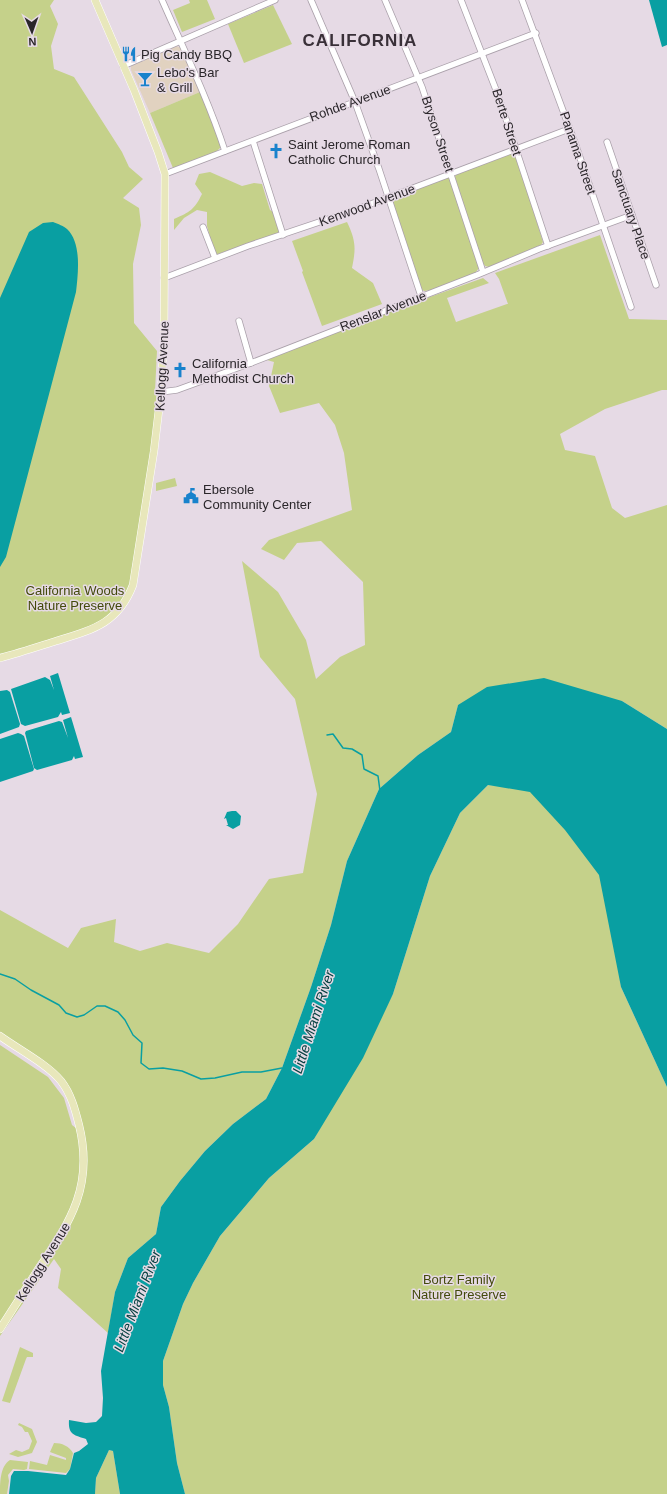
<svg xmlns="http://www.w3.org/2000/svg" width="667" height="1494" font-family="Helvetica,sans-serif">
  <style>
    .commercial { fill: #e1d2c0 }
    .green { fill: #c5d18a }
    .water { fill: #099fa2 }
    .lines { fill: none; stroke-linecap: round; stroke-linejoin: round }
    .stream { stroke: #099fa2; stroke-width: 1.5 }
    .minor-casing { stroke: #aaa0aa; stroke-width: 7 }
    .major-casing { stroke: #fff; stroke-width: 8 }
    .minor { stroke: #fff; stroke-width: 5.5 }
    .major { stroke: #e8e7bb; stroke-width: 7 }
    .labels { text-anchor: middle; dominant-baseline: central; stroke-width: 3; stroke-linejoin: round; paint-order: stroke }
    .poi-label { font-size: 13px; fill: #2a262a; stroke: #e6dae5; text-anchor: start }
    .street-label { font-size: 13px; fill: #2a262a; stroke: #e6dae5 }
    .park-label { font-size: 13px; fill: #434a0b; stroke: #e6dae5 }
    .water-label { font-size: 14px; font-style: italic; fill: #064041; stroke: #e6dae5 }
    .district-label { font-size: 17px; font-weight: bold; letter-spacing: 1px; fill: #393038; stroke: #e6dae5 }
  </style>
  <rect width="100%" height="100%" fill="#e6dae5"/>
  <polygon class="commercial" points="177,46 181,48 200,92 150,113 131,70 131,66"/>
  <g class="green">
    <polygon points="0,0 54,0 50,6 58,24 51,46 54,69 74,77 122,152 129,167 143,179 123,198 139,208 141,225 133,264 134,323 157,351 155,391 161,392 130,592 104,624 0,658"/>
    <polygon points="189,0 207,0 215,19 182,32 173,10 190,3"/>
    <polygon points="273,5 292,44 244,63 228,24"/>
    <polygon points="200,92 221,142 220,148 216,152 173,168 150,113"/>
    <polygon points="513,153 517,157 543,242 541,245 489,267 485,266 481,260 455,177 456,174"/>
    <path d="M210,172l32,14 12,-3 8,1 8,26 5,3 5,16 -2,4 -63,22 -8,-29v-14l-10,-2 -13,8 -10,12v-11c16,-7 20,-9 28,-25l-7,-10 4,-10z"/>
    <polygon points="448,177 451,180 479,264 479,268 475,273 431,290 424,291 420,288 391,200 392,198"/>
    <path d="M347,222c9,19 9,26 5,46l21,15 9,21 -60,22 -20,-54 1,-1 -11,-30z"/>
    <polygon points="600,235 629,319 667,320 667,390 662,390 605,409 560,434 565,450 595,456 612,508 625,518 667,505 667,729 622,701 458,705 451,732 418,755 379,789 347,861 331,925 311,987 282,1068 266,1099 233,1124 205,1151 180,1181 161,1207 156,1234 128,1258 115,1292 108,1333 58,1288 61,1269 54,1259 0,1336 0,1045 48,1077 64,1098 72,1125 81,1132 61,1082 0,1036 0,910 68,948 81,928 116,919 114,942 140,951 167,943 209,953 238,924 269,879 303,873 317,794 295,699 260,657 242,561 278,592 306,640 316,679 340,657 365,645 363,582 321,541 297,543 284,560 261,549 269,540 352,510 344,453 335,425 319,403 280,413 269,386 274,362 267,360 374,317 483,278 489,283 447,298 456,322 507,304 508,304 499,279 495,273"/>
    <polygon points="175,478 177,486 156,491 156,483"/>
    <polygon points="488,785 604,794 621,987 667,1087 667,1494 185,1494 177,1463 169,1407 163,1385 163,1361 183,1304 193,1283 220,1236 269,1178 314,1139 393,994 430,876 460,813"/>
    <polygon points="20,1347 33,1353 33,1357 27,1357 26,1359 10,1403 2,1401"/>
    <polygon points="19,1423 32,1429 37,1442 32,1453 18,1457 9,1454 16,1450 22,1452 29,1449 32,1441 28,1432 25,1432 22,1427 18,1425"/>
    <path d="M54,1443c8,0 15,3 19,10l-3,16 -4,4 -37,-4 1,-8 17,4 3,-10 16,5v-2l-16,-6z"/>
    <polygon points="109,1450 113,1451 120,1494 95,1494 96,1478"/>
    <path d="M10,1460l18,2 -1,7 -3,1 -11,-1 -5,6 1,6 -2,13h-7c0,-11 0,-28 10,-34z"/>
  </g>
  <g class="water">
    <polygon points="649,0 667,0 667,45 662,47"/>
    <path d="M53,222c5,2 11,4 14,7 15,14 11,45 9,63l-70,265 -6,10v-269l29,-66 14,-9z"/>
    <polygon points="58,673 70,713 62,715 61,712 58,717 25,726 21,724 11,689 45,677 50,680 54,690 50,676"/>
    <path d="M544,678l78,23 45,28v358l-46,-100 -22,-112 -34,-45 -35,-38 -42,-7 -28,28 -30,63 -37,118 -30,64 -49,81 -45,39 -49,58 -27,47 -10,21 -20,57v24l6,22 8,56 8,31h-65l-7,-43 -4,-1 -13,28 -1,16h-86l2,-18 3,-5h14l38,4 4,-6 4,-16 5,-2 9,-7 -2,-5c-12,-4 -18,-4 -17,-19l17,3 10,-1 6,-6 1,-18 -2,-27 14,-79 13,-34 28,-24 5,-27 19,-26 25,-30 28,-27 33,-25 16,-31 29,-81 20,-62 16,-64 32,-72 39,-34 33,-23 7,-27 29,-18z"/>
    <polygon points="7,690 10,692 20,724 19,727 0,734 0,691"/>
    <polygon points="71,717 83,757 75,759 74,756 72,760 37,770 34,768 25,733 26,731 59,721 62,722 68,738 63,720"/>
    <polygon points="18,733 21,734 24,736 34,769 33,771 0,782 0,739"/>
    <polygon points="232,811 236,811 241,816 240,825 233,829 226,825 228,825 226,818 224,819 227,812"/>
  </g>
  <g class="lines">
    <g class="stream">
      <polyline points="327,735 333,734 343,748 352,749 362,755 364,769 378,776 380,791"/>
      <polyline points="0,974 15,979 31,990 59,1005 66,1013 77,1017 84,1015 97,1006 105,1006 118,1012 125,1020 133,1035 142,1043 141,1063 149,1069 163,1068 182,1071 201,1079 215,1078 242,1072 261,1072 282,1068"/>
    </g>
    <defs>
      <g id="minor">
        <path d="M162,0c22,50 46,99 63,151"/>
        <polyline points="311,0 355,102 379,169 421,296"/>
        <polyline points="385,0 422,87 483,272"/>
        <polyline points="461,0 498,95 548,246"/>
        <polyline points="522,0 575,143 631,307"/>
        <polyline points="123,66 275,0"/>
        <polyline points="253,141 283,235"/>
        <polyline points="607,142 656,285"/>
        <polyline points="165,174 536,33"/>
        <polyline points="203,227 215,258"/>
        <polyline points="164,278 248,246 355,210 569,129"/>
        <polyline points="239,321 251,363"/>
        <polyline points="161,392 177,390 251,363 477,275 539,249 632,215"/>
      </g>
      <g id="major">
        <path d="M0,658c19,-5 37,-11 56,-17 36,-11 62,-17 77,-56l21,-134 7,-59 3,-55 1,-163 -7,-22 -24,-62 -39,-90"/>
        <path d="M0,1036c18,13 47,28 61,45 10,13 14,28 18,44 15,60 -8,96 -40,143 -13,20 -26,41 -39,61"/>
      </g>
    </defs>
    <use href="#minor" class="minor-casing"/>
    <use href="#major" class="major-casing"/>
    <use href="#minor" class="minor"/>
    <use href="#major" class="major"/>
  </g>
  <defs>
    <symbol id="restaurant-bare" viewBox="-9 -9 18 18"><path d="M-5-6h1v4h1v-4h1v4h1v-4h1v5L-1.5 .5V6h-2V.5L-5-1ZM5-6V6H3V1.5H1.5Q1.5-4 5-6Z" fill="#1882cc" stroke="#e6dae5" stroke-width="2.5" paint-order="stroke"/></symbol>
    <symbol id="bar-bare" viewBox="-9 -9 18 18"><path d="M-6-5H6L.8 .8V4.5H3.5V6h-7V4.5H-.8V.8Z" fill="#1882cc" stroke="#e6dae5" stroke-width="2.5" paint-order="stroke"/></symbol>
    <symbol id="church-bare" viewBox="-9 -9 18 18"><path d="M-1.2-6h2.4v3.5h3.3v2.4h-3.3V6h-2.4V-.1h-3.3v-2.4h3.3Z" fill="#1882cc" stroke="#e6dae5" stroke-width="2.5" paint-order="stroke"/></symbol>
    <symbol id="civic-bare" viewBox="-9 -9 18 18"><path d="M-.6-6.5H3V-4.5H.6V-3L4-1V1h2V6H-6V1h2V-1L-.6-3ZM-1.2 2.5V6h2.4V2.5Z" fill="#1882cc" stroke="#e6dae5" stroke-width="2.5" paint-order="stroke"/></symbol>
  </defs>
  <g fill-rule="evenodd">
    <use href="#restaurant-bare" x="118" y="43" width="22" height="22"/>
    <use href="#bar-bare" x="134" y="68" width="22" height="22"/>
    <use href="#church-bare" x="265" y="140" width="22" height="22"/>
    <use href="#church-bare" x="169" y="359" width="22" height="22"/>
    <use href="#civic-bare" x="180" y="485" width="22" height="22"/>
  </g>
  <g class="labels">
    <g class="poi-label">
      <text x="141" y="54">Pig Candy BBQ</text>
      <text x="157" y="72">Lebo's Bar<tspan x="157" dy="15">&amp; Grill</tspan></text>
      <text x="288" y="144">Saint Jerome Roman<tspan x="288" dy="15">Catholic Church</tspan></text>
      <text x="192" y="363">California<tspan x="192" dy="15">Methodist Church</tspan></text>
      <text x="203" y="489">Ebersole<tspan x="203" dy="15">Community Center</tspan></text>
    </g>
    <g class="street-label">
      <text transform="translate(350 103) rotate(-20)">Rohde Avenue</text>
      <text transform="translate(507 122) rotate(72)">Berte Street</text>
      <text transform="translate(438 134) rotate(72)">Bryson Street</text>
      <text transform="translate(578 153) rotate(71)">Panama Street</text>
      <text transform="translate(367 205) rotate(-20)">Kenwood Avenue</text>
      <text transform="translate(631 214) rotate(71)">Sanctuary Place</text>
      <text transform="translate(383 311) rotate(-21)">Renslar Avenue</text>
      <text transform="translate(162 366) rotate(-87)">Kellogg Avenue</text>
      <text transform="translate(43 1262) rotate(-58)">Kellogg Avenue</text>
    </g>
    <g class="park-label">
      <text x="75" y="590">California Woods<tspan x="75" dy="15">Nature Preserve</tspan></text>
      <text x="459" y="1279">Bortz Family<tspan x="459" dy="15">Nature Preserve</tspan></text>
    </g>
    <g class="water-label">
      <text transform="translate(313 1022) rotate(-72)">Little Miami River</text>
      <text transform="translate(137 1301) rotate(-69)">Little Miami River</text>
    </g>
    <g class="district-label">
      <text x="360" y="40">CALIFORNIA</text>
    </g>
  </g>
  <g transform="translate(32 32) rotate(178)" stroke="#e6dae5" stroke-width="3" paint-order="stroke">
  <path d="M0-3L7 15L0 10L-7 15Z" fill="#2a262a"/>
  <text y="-6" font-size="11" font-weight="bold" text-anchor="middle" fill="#2a262a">N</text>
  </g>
</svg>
